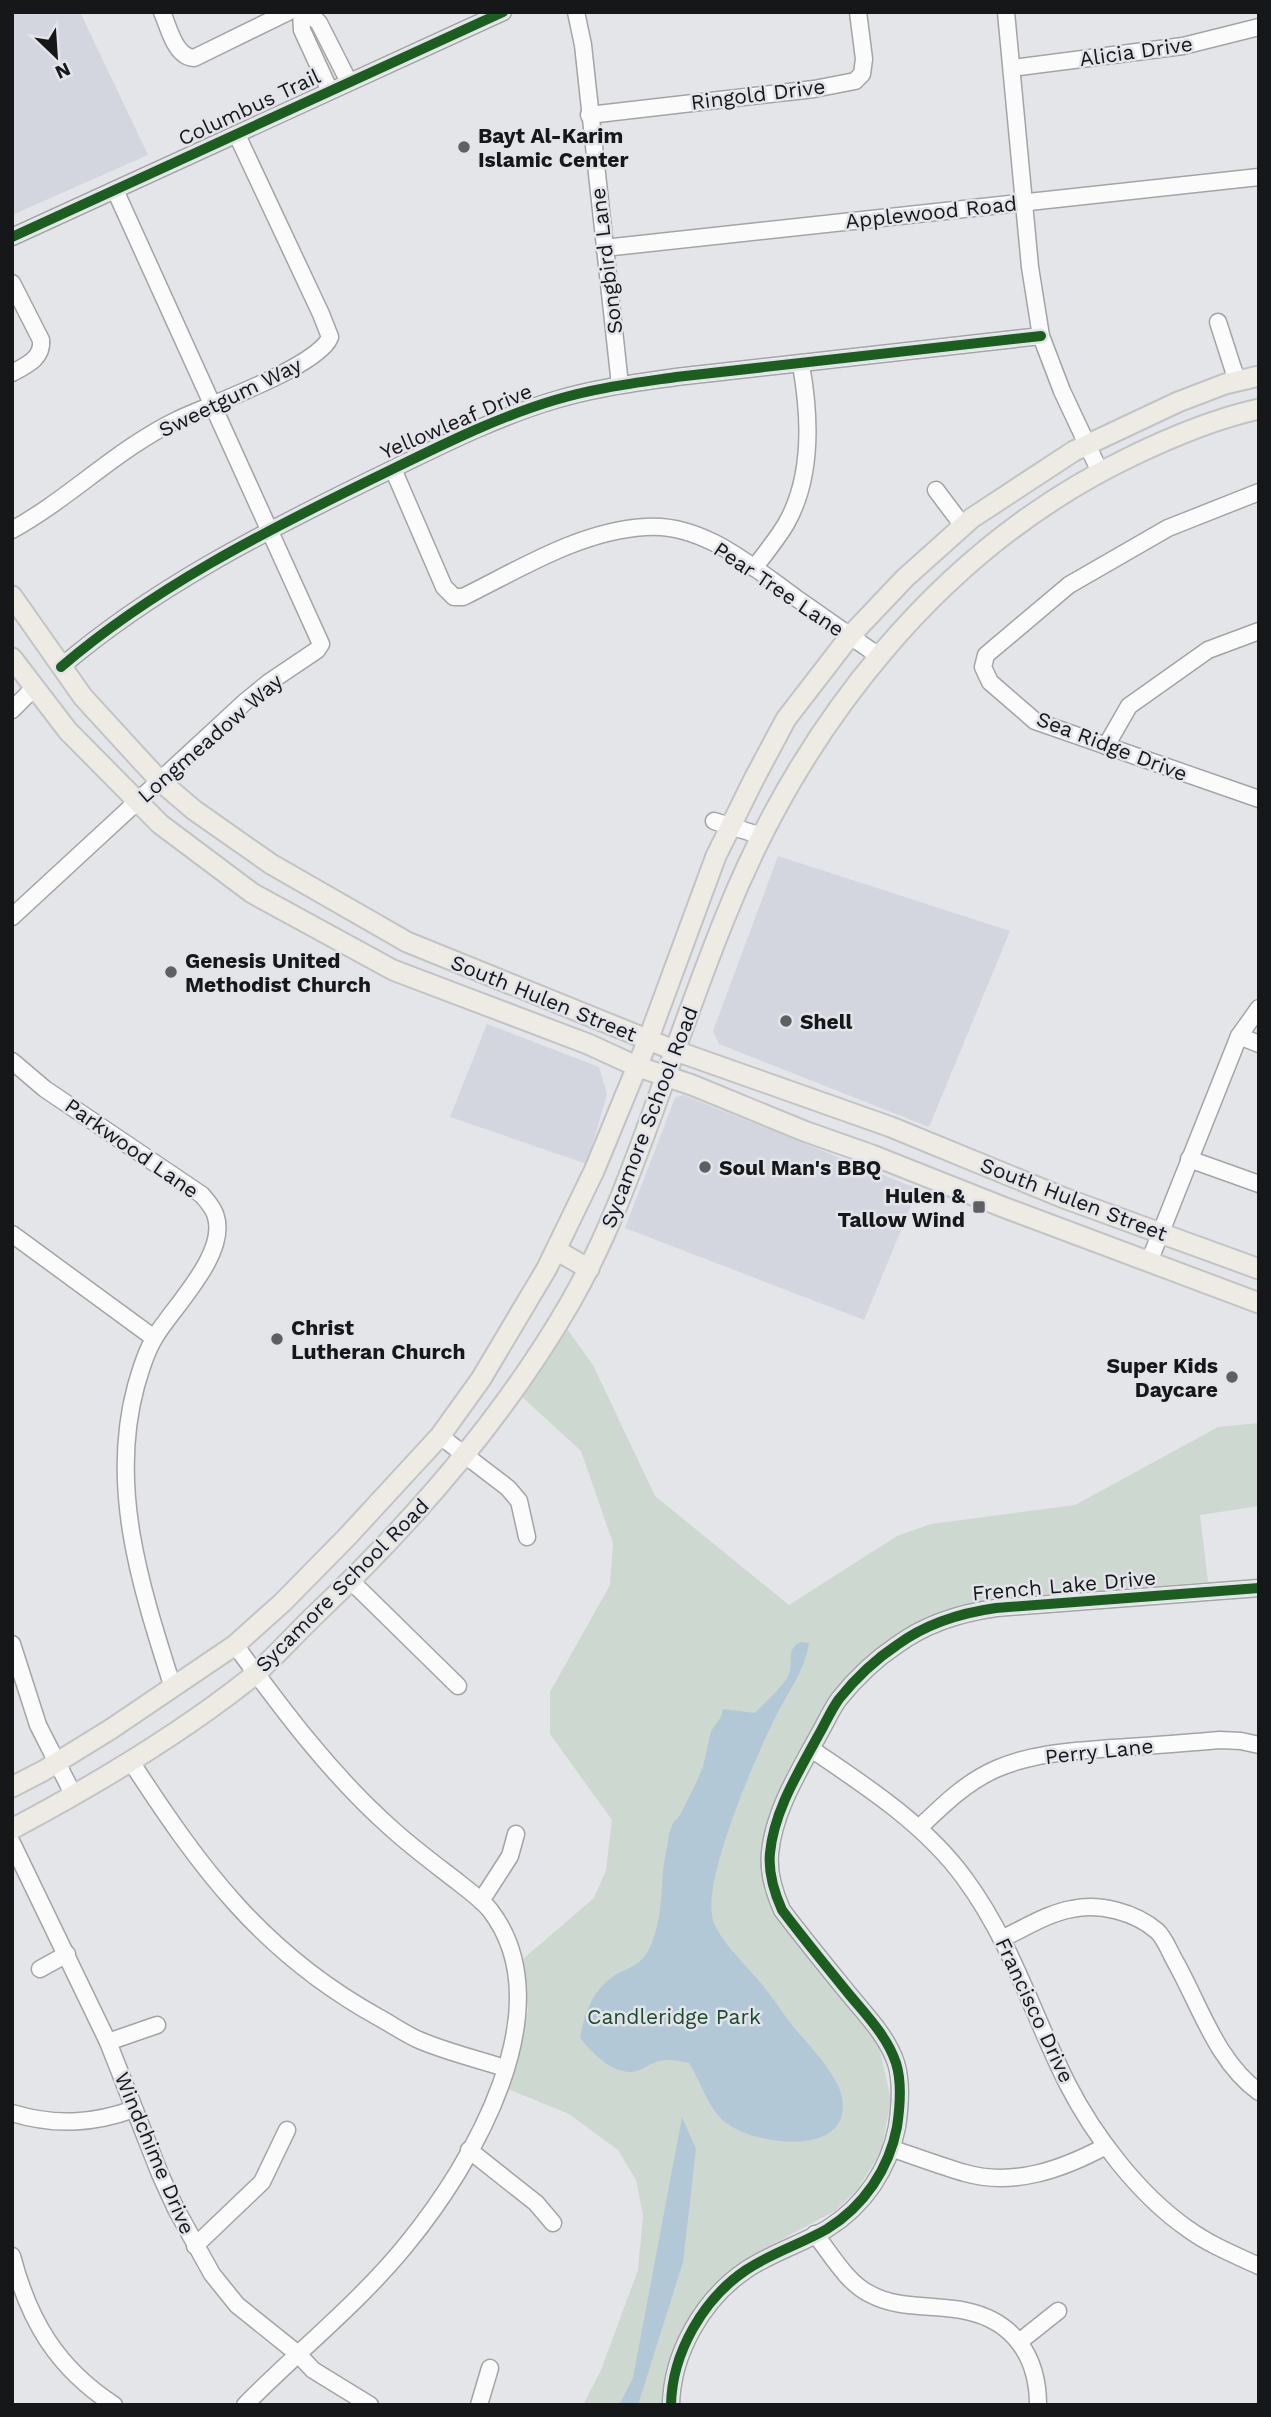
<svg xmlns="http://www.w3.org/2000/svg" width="1271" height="2417" font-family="'Work Sans',sans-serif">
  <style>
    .built { fill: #d3d6de }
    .green { fill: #cdd8d1 }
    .water { fill: #b2c8d6 }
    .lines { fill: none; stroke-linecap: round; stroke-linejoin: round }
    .minor-casing { stroke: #a3a4a6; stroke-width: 19 }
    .major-casing { stroke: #c2c3c5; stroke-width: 23 }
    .minor { stroke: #fbfbfc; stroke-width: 16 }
    .major { stroke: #edebe4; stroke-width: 19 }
    .cycleway-casing { stroke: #e2e4ea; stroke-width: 15 }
    .cycleway { stroke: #1b5e20; stroke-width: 10 }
    .poi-dot { fill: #5e5f61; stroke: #e2e4ea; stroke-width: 2.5 }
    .labels { text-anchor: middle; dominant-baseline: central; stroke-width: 5; stroke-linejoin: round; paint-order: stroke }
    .street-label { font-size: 21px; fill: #161719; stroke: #e2e4ea }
    .poi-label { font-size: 21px; font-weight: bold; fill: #161719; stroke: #e2e4ea; text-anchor: start }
    .park-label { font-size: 21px; fill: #1a4b2d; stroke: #e2e4ea }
  </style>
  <rect width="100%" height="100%" fill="#e4e5e8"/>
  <g class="built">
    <polygon points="12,12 80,12 148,155 12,215"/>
    <polygon points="778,856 1010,931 929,1127 719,1044 713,1031"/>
    <polygon points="487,1024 599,1067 607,1094 587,1164 450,1117"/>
    <polygon points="683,1095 918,1189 864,1320 625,1228 675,1098"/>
  </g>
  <polygon class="green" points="565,1326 593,1365 655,1496 789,1605 897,1536 931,1524 1075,1505 1218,1427 1259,1423 1259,1506 1200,1515 1208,1582 1013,1597 949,1610 883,1645 829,1701 772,1809 761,1846 762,1876 782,1923 879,2046 891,2100 881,2152 857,2190 835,2211 752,2255 702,2299 676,2352 672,2405 583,2405 601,2370 638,2270 643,2215 636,2180 618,2150 569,2114 508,2089 528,2011 523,1959 594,1898 606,1870 612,1820 550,1734 550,1692 610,1585 613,1543 581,1451 521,1396"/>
  <g class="water">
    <path d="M800,1642l9,1c-4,27 -21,49 -33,73 -20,40 -71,157 -64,199 1,9 6,16 11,24 13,18 28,32 42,49 11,14 20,29 32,43 14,16 41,45 45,66 11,60 -82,49 -113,28 -21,-14 -27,-42 -40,-62 -10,-2 -23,-5 -33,-1 -9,3 -16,10 -26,10 -19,0 -39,-20 -50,-34 4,-23 12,-46 31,-60 13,-10 25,-9 35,-24 15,-23 15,-57 17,-83 1,-13 5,-25 6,-37l4,-11 7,-8 15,-30 8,-18 8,-36 10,-14 2,-8 32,4c9,-9 28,-27 33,-37 7,-13 -4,-25 12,-34z"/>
    <polygon points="682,2117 696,2149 683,2262 638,2405 619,2405 633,2378"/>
  </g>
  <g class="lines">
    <defs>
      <g id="minor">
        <path d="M162,12c7,16 13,45 32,46l94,-46"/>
        <polyline points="301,12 302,30 330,91"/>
        <polyline points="308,12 319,23 349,82"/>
        <polyline points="576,12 583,45 620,385"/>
        <polyline points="1006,12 1030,267 1041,336 1062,391 1100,472"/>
        <polyline points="1012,68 1183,46 1259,27"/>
        <polyline points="589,115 814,89 855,81 862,74 864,59 858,12"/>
        <polyline points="12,237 503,12"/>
        <polyline points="604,248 1259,177"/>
        <path d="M12,283l29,57c2,18 -14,25 -29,33"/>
        <polyline points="1218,322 1237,381"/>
        <path d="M393,469l51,118 10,10h9c57,-28 117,-66 182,-70 57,-5 108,40 151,71 28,19 55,39 83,58"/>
        <polyline points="936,490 963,526"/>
        <polyline points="1259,492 1168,528 1069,585 986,655 983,667 990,682 1035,721 1259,799"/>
        <path d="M12,530c58,-32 105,-81 165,-110 36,-17 131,-50 151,-79l2,-4 -9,-23 -84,-179"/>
        <path d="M754,568c11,-14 23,-29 32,-44 27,-47 24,-109 15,-159"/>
        <path d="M61,667c92,-79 201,-134 309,-187 60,-29 121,-61 185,-80 39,-12 80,-17 121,-23l365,-41"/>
        <polyline points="12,710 34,688"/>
        <polyline points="1106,746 1129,706 1208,650 1259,631"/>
        <polyline points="714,821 762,836"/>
        <polyline points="12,917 246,701 268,683 317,650 321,644 115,190"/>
        <polyline points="1239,1036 1259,1044"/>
        <path d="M12,1061l33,28 157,106c5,6 12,13 14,22 11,38 -42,89 -61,120 -9,15 -14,32 -19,49 -28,103 6,204 37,302"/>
        <polyline points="1189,1159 1259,1184"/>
        <polyline points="12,1234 154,1338"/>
        <polyline points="1149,1262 1239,1036 1259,1008"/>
        <polyline points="440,1436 508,1488 519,1501 527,1537"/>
        <polyline points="351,1581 458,1686"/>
        <polyline points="12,1644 38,1725 73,1794"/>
        <path d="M235,1645c48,65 96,130 157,184 21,19 44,36 66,53 11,9 23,17 32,28 75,98 -18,255 -84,335 -48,59 -108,106 -161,160"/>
        <path d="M811,1749c55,37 115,76 154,130 47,64 67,134 102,204 27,53 72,112 121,146 22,16 47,26 71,37"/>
        <path d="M130,1760c70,108 132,193 248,257 13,7 27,17 41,23 28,12 58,19 86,28"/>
        <path d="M919,1828c23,-22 47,-46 77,-59 36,-16 77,-18 116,-21 36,-2 72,-5 108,-8l21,1 18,4"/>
        <polyline points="12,1843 108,2042 160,2174 176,2209 212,2274 237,2305 298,2354 313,2370 370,2405"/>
        <polyline points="481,1901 510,1856 516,1834"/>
        <path d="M1003,1938c22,-10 45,-25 69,-29 28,-6 63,3 85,22 8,7 13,22 19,32 24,43 41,99 83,129"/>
        <polyline points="40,1969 67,1954"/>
        <polyline points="108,2042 157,2025"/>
        <path d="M12,2113c43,13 81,11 122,-4"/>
        <path d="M893,2149c24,8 48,17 72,24 49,14 98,-4 141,-27"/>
        <polyline points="469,2150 536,2203 553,2223"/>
        <path d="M815,2234c16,20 32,49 55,60 29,16 64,10 96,17 48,10 72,46 72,94"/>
        <polyline points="195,2246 262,2182 287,2130"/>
        <path d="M12,2256c17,65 45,112 102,149"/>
        <polyline points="1019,2342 1058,2311"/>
        <polyline points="479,2405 490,2368"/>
        <path d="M671,2405c1,-52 32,-106 75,-135 25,-17 55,-26 81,-41 37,-23 62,-60 70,-102 3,-20 5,-45 -1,-64 -9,-27 -30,-48 -48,-70 -22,-27 -45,-55 -66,-83 -8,-18 -14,-37 -12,-57 4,-42 28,-80 48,-117 7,-12 13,-26 21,-37 16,-20 37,-40 58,-54 30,-22 63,-32 99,-37l263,-20"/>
      </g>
      <g id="major">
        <polyline points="12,596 83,697 160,781 194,810 271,864 407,942 676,1051 891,1127 1064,1198 1259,1269"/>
        <polyline points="12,658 68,731 160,824 252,893 393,970 588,1044 636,1066 692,1085 804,1131 872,1155 1003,1207 1259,1303"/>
        <polyline points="556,1250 589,1269"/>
        <polyline points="12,1787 43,1771 111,1729 235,1645 282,1603 346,1538 440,1436 481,1379 547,1268 594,1171 648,1040 716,856 754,779 786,719 850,636 905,578 972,518 1074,451 1178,402 1225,384 1259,376"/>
        <path d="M12,1829c81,-43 170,-96 241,-153 22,-19 42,-42 63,-62 98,-93 187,-195 254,-311 38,-66 63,-137 89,-208 21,-59 42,-118 65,-175 77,-194 215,-371 406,-463 41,-20 84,-38 129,-48"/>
      </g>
    </defs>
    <use href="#minor" class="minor-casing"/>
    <use href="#major" class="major-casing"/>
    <use href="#minor" class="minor"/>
    <use href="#major" class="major"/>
    <defs>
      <g id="cycleway">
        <polyline points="12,237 503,12"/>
        <path d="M61,667c92,-79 201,-134 309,-187 60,-29 121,-61 185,-80 39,-12 80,-17 121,-23l365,-41"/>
        <path d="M671,2405c1,-52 32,-106 75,-135 25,-17 55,-26 81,-41 37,-23 62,-60 70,-102 3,-20 5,-45 -1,-64 -9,-27 -30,-48 -48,-70 -22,-27 -45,-55 -66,-83 -8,-18 -14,-37 -12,-57 4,-42 28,-80 48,-117 7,-12 13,-26 21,-37 16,-20 37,-40 58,-54 30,-22 63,-32 99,-37l263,-20"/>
      </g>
    </defs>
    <use href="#cycleway" class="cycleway-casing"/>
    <use href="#cycleway" class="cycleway"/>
  </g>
  <g class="poi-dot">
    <circle cx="464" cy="147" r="7"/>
    <circle cx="171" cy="972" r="7"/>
    <circle cx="786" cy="1021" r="7"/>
    <circle cx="705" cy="1167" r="7"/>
    <rect x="972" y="1200" width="14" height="14" rx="3.5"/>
    <circle cx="277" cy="1339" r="7"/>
    <circle cx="1232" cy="1377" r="7"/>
  </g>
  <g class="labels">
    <g class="street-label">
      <text transform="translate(1136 51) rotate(-8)">Alicia Drive</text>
      <text transform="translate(758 94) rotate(-7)">Ringold Drive</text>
      <text transform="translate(249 107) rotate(-25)">Columbus Trail</text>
      <text transform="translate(931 212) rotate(-6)">Applewood Road</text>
      <text transform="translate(606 261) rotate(-97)">Songbird Lane</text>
      <text transform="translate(230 397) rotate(-26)">Sweetgum Way</text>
      <text transform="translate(456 421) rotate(-23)">Yellowleaf Drive</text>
      <text transform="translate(779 589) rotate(34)">Pear Tree Lane</text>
      <text transform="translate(210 738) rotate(-41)">Longmeadow Way</text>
      <text transform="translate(1112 746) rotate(21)">Sea Ridge Drive</text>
      <text transform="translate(544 998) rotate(22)">South Hulen Street</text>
      <text transform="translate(649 1117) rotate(-69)">Sycamore School Road</text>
      <text transform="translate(132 1148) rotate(35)">Parkwood Lane</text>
      <text transform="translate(1074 1199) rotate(21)">South Hulen Street</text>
      <text transform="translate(342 1585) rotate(-45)">Sycamore School Road</text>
      <text transform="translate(1064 1585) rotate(-5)">French Lake Drive</text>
      <text transform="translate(1099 1751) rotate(-6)">Perry Lane</text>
      <text transform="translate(1035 2010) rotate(65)">Francisco Drive</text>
      <text transform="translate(155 2153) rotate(67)">Windchime Drive</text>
    </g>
    <g class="poi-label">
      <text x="478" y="135">Bayt Al-Karim<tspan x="478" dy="24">Islamic Center</tspan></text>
      <text x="185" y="960">Genesis United<tspan x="185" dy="24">Methodist Church</tspan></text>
      <text x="800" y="1021">Shell</text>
      <text x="719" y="1167">Soul Man's BBQ</text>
      <text x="965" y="1195" text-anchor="end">Hulen &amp;<tspan x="965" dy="24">Tallow Wind</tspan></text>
      <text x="291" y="1327">Christ<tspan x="291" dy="24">Lutheran Church</tspan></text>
      <text x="1218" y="1365" text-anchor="end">Super Kids<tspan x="1218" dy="24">Daycare</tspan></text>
    </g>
    <g class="park-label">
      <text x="674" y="2016">Candleridge Park</text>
    </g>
  </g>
  <rect width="1271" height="2417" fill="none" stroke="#161719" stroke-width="28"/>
  <g transform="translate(56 56) rotate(155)" stroke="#e2e4ea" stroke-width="5" paint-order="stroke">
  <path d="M0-5L12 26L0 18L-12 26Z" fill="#161719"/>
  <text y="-10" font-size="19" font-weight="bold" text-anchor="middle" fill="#161719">N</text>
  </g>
</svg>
